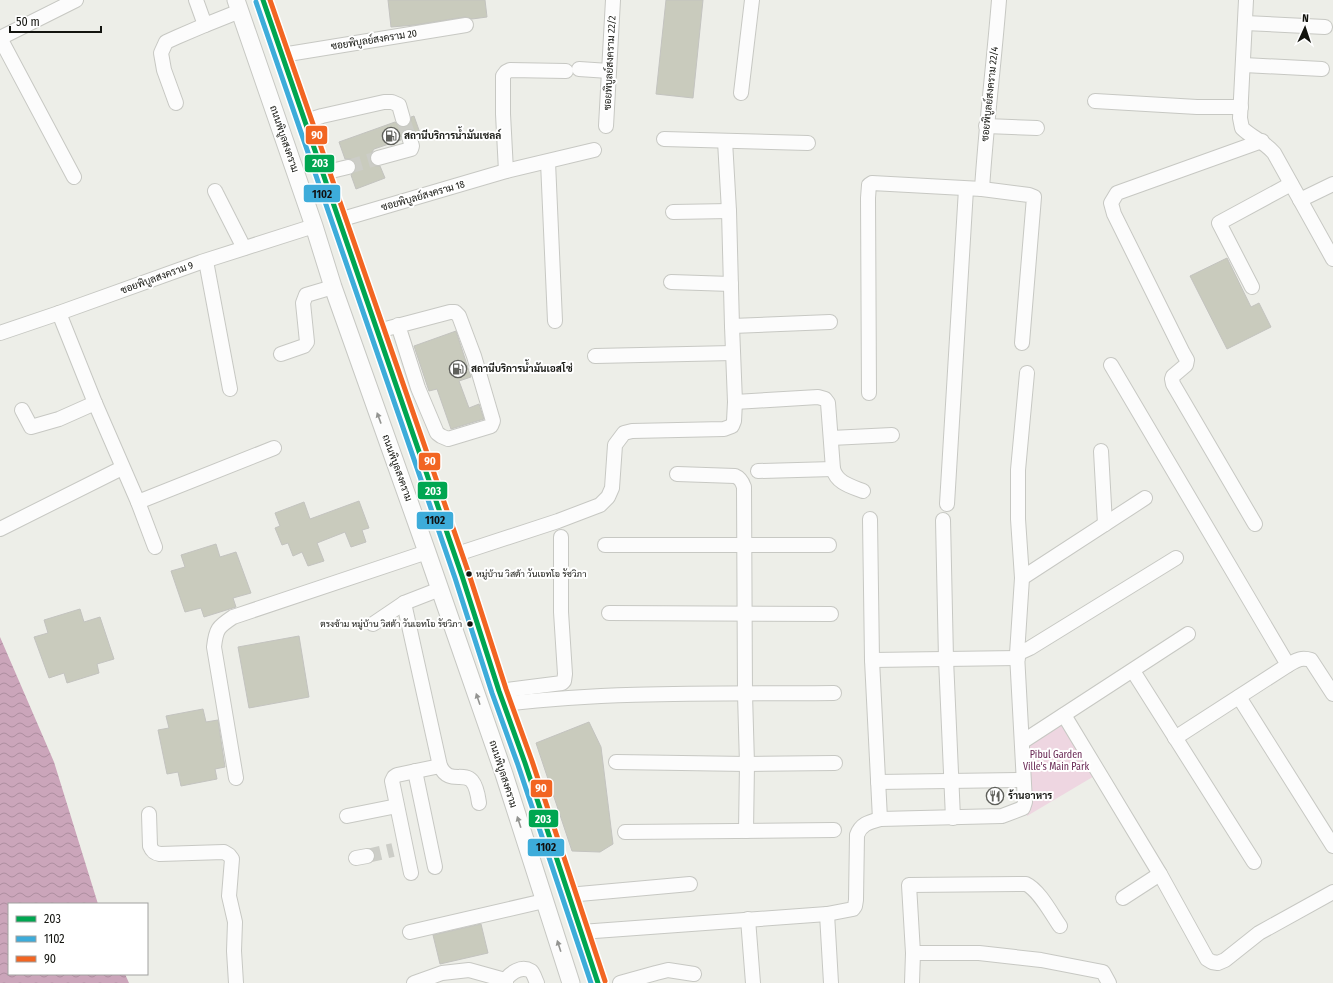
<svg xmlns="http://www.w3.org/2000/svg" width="1333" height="983" font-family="'Fira Sans Condensed',Sarabun,sans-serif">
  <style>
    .green { fill: #eed6e1 }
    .water { fill: url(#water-waves) }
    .building { fill: #c9cbbd; stroke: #c3c3bf }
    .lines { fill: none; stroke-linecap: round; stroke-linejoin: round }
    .minor-tunnel { stroke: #cccdc7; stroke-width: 14; stroke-dasharray: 14 7; stroke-linecap: butt }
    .minor-casing { stroke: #c7c8c3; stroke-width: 16 }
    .major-casing { stroke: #c7c8c3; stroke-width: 19 }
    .minor { stroke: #fcfcfc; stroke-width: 14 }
    .major { stroke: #fcfcfc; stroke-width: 17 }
    .bus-1-casing { stroke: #fff; stroke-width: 8 }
    .bus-2-casing { stroke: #fff; stroke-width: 8 }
    .bus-3-casing { stroke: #fff; stroke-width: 8 }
    .bus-1 { stroke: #00a651; stroke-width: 5 }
    .bus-2 { stroke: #3dacda; stroke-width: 5 }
    .bus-3 { stroke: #f26522; stroke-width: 5 }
    .oneway { fill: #939491 }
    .bus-dot { fill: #13140f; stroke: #fff; stroke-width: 1.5 }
    .labels { text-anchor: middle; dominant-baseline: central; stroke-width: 4; stroke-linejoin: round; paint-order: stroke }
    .bus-label { font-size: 9px; fill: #13140f; stroke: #fff; text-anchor: start }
    .street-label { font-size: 10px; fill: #13140f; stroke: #fff }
    .poi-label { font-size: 10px; font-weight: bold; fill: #13140f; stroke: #fff; text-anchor: start }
    .park-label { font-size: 10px; fill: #682653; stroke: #fff }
    .line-badge { stroke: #fff; stroke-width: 1.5 }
    .badge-label { font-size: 11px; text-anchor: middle; font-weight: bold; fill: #fff }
    .pale-badge-label { font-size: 11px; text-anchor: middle; font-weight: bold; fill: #111 }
  </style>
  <defs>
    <pattern id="water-waves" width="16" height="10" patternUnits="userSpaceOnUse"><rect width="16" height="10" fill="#cba5ba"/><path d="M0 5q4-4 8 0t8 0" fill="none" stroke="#ad8d9f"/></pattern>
  </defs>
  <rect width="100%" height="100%" fill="#edeee8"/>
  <polygon class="green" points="1066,717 1101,772 1027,816 1024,743"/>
  <polygon class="water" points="0,637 54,762 98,904 9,904 9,974 125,974 129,983 0,983"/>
  <g class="building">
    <polygon points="388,0 485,0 487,17 472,19 465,17 415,25 391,27"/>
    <polygon points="666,0 703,0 693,98 656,94"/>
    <polygon points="414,116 420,133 417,134 415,131 411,129 406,129 402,132 401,135 401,140 374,149 370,155 370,160 372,164 375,166 380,166 385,178 356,189 351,175 356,170 356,165 354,161 351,159 345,159 339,142 395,122 401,127 406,127 409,125 411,121 411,117"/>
    <polygon points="1227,258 1251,307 1259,303 1271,327 1227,349 1190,276"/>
    <polygon points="456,331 471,377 459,381 469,408 479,404 484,419 451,429 437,389 429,391 414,346"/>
    <polygon points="359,501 369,528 362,530 366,542 351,547 345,532 317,543 324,561 308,566 302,552 293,556 288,543 282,545 275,528 280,526 275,513 304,502 310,519"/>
    <polygon points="216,544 220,557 236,552 251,593 233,598 236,607 204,617 201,608 185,612 171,571 185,567 181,555"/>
    <polygon points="80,609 84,622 100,617 114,659 97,664 99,673 67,683 64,673 49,678 34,637 48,633 44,620"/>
    <polygon points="299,636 309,697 249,708 238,647"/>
    <polygon points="203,709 206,722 218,720 225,767 215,769 217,779 181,786 178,772 167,774 158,730 169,728 166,716"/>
    <polygon points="589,722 601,747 613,844 600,852 572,851 536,743"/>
    <polygon points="481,924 488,953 440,964 433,935"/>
  </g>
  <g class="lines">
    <g class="minor-tunnel">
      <polyline points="403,119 409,137"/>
      <polyline points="348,167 378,158"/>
      <polyline points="367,856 393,850"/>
    </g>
    <defs>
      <g id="minor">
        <polyline points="196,0 205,25 240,11"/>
        <path d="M1246,0l-6,118 2,10c10,10 22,13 32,25l59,106"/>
        <polyline points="1245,23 1325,27"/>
        <polyline points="0,38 74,177"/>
        <polyline points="0,38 76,0"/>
        <polyline points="282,55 466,25"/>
        <polyline points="1244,65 1322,69"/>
        <polyline points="579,69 609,71"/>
        <polyline points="741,93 752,0"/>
        <polyline points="1095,101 1197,107 1241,107"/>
        <polyline points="176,103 164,70 161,53 166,42 177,37 205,25"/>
        <polyline points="306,121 322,116 384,102 392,102 399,105 403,119"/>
        <polyline points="606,126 613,0"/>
        <polyline points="986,126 1037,128"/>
        <polyline points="664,139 808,143"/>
        <polyline points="378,158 411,149 412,146 409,137"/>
        <polyline points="548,162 555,321"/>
        <polyline points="506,171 503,114 503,76 506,72 510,70 566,71"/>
        <polyline points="323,173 348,167"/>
        <path d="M982,189c4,-63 12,-126 17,-189"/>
        <polyline points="215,191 244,248"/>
        <polyline points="1300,200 1333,184"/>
        <polyline points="673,212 729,211"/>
        <polyline points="339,220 506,171 594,150"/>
        <polyline points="206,261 230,389"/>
        <polyline points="671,282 731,284"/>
        <polyline points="1252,287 1219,223 1291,184"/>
        <polyline points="59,313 95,403 138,502 155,547"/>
        <polyline points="732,326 830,322"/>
        <polyline points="378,331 450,312 455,312 459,316 474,356 493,421 491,426 448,439 441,436 437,433 418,388 398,325"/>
        <polyline points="0,333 59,313 201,262 314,226"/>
        <polyline points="281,354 304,346 307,342 303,303 306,295 333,287"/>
        <polyline points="595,356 733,353"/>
        <polyline points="1111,365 1288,665"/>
        <polyline points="869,393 868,198 869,185 872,183 982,189 1029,195 1034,197 1022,343"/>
        <path d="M735,402l83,-5 7,2 3,4 5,66c4,14 17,17 30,22"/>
        <polyline points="22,410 31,427 59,419 95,403"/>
        <polyline points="831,438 892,435"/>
        <polyline points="1101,451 1105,524"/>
        <polyline points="758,471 833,469"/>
        <path d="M677,474l58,2c5,2 7,5 9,11l1,207 2,70 -1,67"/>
        <polyline points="138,502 274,448"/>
        <polyline points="947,504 966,189"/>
        <polyline points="870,519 872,660 880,819"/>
        <polyline points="943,520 946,659 953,818"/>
        <polyline points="1255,524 1173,384 1172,379 1173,376 1186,365 1187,360 1183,353 1114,214 1111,203 1117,193 1262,141"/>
        <polyline points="0,529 122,468"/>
        <polyline points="605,545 829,545"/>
        <polyline points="454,555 558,521 600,505 608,497 612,488 615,445 624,433 632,431 724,429 732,426 734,421 735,402 732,326 729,211 725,141"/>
        <polyline points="1022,578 1145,498"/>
        <path d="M404,603l36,163c9,19 23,5 32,15 5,6 6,15 7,22"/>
        <polyline points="609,613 831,614"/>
        <polyline points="373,624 404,603 440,589"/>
        <polyline points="1017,654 1030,648 1176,558"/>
        <polyline points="872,660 1018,658"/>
        <polyline points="1133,671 1254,862"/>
        <polyline points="499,691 562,683 564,681 565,674 561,612 561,537"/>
        <polyline points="1239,697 1333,846"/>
        <path d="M504,704c109,-13 220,-10 330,-11"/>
        <polyline points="1064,715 1160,874 1207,959 1212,962 1218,963 1225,960 1259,933 1333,892"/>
        <path d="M1175,738l113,-73c9,-5 13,-8 23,-5l22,34"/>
        <polyline points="1022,742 1188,634"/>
        <polyline points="616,762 747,764 835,763"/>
        <polyline points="415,771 435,867"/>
        <path d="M236,778l-22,-131c2,-18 4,-20 19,-30l194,-65"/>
        <polyline points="878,782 1023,780"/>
        <path d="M149,814l1,32c2,5 4,7 10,8l64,-2 5,3 3,4 -3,37 6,26 -1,29 2,32"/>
        <polyline points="347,816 397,806"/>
        <polyline points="625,832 834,830"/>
        <polyline points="356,858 367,856"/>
        <polyline points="411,873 392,781 394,777 397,775 440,766"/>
        <polyline points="568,895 690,884"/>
        <polyline points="1123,898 1160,874"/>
        <polyline points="827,914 831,983"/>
        <polyline points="748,919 753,983"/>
        <polyline points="410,932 544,901"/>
        <path d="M581,932l246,-18 26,-5 2,-3 1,-6 1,-65c4,-11 12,-13 23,-16l122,-3 21,-8 2,-6 -8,-148 5,-76 -4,-59v-49l9,-97"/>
        <polyline points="913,953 979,953 1041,960 1103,972 1109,983"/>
        <polyline points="414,983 442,973 469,970 505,980"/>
        <path d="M506,983l-1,-3c6,-7 16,-15 26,-9 3,3 4,8 6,12"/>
        <polyline points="620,983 656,973 668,970 694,974"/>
        <path d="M912,983l1,-30 -4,-68 117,-1c13,6 25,29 34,42"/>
      </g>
      <g id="major">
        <polyline points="236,0 314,226 333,287 427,552 504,774 571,983"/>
        <polyline points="263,0 378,331 462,576 499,691 525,763 568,895 598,983"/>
      </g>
    </defs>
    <use href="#minor" class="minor-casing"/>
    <use href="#major" class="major-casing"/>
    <use href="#minor" class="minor"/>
    <use href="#major" class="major"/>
    <defs>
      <polyline id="bus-1" points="263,0 462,576 499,691 525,763 598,983"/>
      <polyline id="bus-2" points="256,2 455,578 492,693 518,765 591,983"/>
      <polyline id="bus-3" points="270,0 469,574 506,689 532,761 605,981"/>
    </defs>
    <use href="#bus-1" class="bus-1-casing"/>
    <use href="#bus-2" class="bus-2-casing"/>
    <use href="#bus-3" class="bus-3-casing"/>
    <use href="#bus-1" class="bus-1"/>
    <use href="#bus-2" class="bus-2"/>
    <use href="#bus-3" class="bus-3"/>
  </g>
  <defs><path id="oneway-solid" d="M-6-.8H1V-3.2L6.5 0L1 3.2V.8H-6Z"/></defs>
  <g class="oneway">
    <use href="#oneway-solid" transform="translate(379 418) rotate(-110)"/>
    <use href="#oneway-solid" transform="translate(478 699) rotate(-109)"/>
    <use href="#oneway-solid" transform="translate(519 822) rotate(-108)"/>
    <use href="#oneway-solid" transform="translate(559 946) rotate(-108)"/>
  </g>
  <defs>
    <symbol id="fuel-ring" viewBox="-11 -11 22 22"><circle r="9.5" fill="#fff" stroke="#5f605b" stroke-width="1.5"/><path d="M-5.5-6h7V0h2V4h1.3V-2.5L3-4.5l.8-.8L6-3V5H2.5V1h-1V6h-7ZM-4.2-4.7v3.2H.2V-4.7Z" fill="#5f605b"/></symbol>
    <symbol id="restaurant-ring" viewBox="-11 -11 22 22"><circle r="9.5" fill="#fff" stroke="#5f605b" stroke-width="1.5"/><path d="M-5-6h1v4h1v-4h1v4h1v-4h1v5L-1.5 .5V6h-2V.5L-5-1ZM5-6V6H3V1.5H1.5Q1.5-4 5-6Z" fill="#5f605b"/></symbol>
  </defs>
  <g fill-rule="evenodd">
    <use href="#fuel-ring" x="381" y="126" width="20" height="20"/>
    <use href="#fuel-ring" x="448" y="359" width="20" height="20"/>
    <use href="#restaurant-ring" x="985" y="786" width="20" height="20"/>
  </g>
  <g class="bus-dot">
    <circle cx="469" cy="574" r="3.5"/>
    <circle cx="470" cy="624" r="3.5"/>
  </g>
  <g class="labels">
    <g class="bus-label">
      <text x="476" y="574">หมู่บ้าน วิสต้า วันเอทโอ รัชวิภา</text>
      <text x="462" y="624" text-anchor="end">ตรงข้าม หมู่บ้าน วิสต้า วันเอทโอ รัชวิภา</text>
    </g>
    <g class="street-label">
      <text transform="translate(374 40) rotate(-9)">ซอยพิบูลย์สงคราม 20</text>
      <text transform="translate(610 63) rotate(-87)">ซอยพิบูลย์สงคราม 22/2</text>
      <text transform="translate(990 94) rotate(-84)">ซอยพิบูลย์สงคราม 22/4</text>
      <text transform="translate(284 139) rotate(71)">ถนนพิบูลสงคราม</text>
      <text transform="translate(423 196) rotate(-16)">ซอยพิบูลย์สงคราม 18</text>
      <text transform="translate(157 278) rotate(-20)">ซอยพิบูลสงคราม 9</text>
      <text transform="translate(397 468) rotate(70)">ถนนพิบูลสงคราม</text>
      <text transform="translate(503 774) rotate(72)">ถนนพิบูลสงคราม</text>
    </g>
    <g class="poi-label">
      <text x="404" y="136">สถานีบริการน้ำมันเชลล์</text>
      <text x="471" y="369">สถานีบริการน้ำมันเอสโซ่</text>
      <text x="1008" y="796">ร้านอาหาร</text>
    </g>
    <g class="park-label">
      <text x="1056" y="755">Pibul Garden<tspan x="1056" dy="12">Ville's Main Park</tspan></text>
    </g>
  </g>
  <g class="line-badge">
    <rect x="305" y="125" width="23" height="20" rx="4" fill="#f26522"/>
    <rect x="304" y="154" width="31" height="19" rx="4" fill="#00a651"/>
    <rect x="303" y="184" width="38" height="19" rx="4" fill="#3dacda"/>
    <rect x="418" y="452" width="23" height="19" rx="4" fill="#f26522"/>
    <rect x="417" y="481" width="31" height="19" rx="4" fill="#00a651"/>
    <rect x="416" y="511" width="38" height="19" rx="4" fill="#3dacda"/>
    <rect x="530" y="779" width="23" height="19" rx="4" fill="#f26522"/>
    <rect x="528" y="809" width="31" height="19" rx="4" fill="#00a651"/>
    <rect x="527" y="838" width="38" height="19" rx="4" fill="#3dacda"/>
  </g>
  <g class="badge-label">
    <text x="317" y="139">90</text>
    <text x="320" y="167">203</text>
    <text x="430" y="465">90</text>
    <text x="433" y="495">203</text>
    <text x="541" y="792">90</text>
    <text x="543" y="823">203</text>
  </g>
  <g class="pale-badge-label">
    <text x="322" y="198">1102</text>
    <text x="435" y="524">1102</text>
    <text x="546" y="851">1102</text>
  </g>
  <rect x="8" y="903" width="140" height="72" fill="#ffffff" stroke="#a1a19f"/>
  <rect x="16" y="916" width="20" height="6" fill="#00a651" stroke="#a1a19f"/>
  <text x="44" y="923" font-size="12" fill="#13140f">203</text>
  <rect x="16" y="936" width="20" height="6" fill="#3dacda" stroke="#a1a19f"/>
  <text x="44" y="943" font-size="12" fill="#13140f">1102</text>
  <rect x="16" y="956" width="20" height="6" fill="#f26522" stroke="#a1a19f"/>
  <text x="44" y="963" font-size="12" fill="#13140f">90</text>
  <g transform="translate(1305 28) rotate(3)" stroke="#ffffff" stroke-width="3" paint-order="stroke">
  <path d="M0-3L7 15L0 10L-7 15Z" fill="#13140f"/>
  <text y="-6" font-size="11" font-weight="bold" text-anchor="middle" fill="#13140f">N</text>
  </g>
  <path d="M10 26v6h91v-6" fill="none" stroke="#13140f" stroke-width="2"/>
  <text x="16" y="26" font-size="12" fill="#13140f" stroke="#ffffff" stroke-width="3" paint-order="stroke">50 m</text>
</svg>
